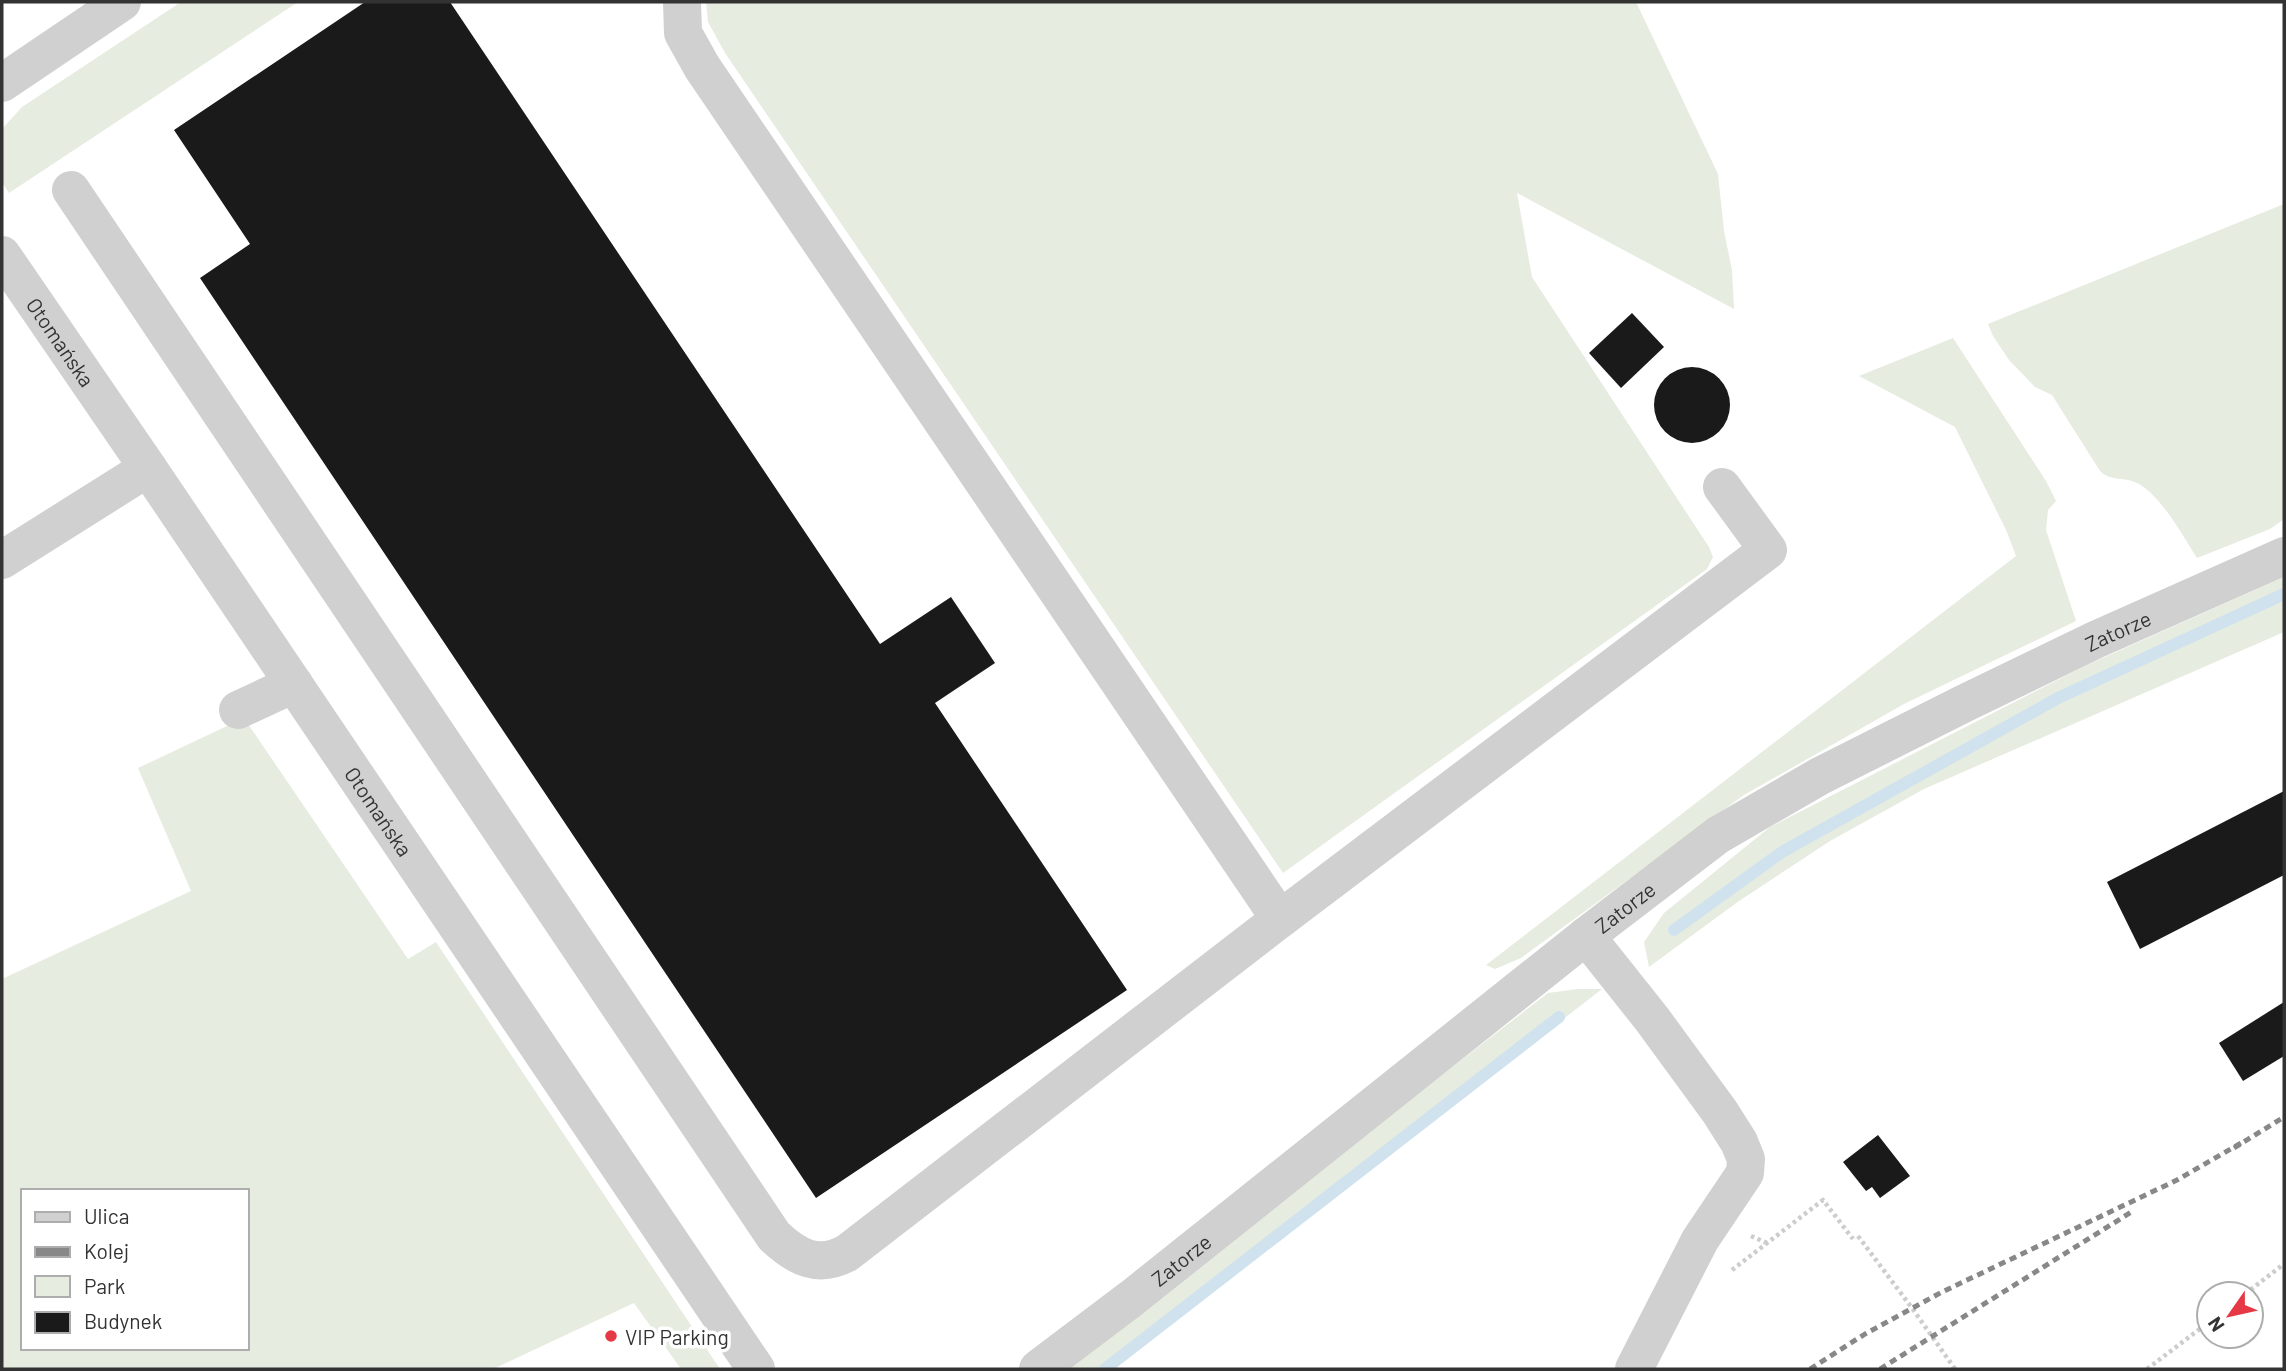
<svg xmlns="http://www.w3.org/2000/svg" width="2286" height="1371" font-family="Barlow,sans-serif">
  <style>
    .green { fill: #e6ecdf; fill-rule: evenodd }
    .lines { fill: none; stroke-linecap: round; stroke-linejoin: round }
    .stream { stroke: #cfe2ee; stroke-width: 12 }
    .building { fill: #1a1a1a }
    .path { stroke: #cdcdcd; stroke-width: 4.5; stroke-dasharray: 3.5 3.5; stroke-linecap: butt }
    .minor { stroke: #d0d0d0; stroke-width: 38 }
    .rail { stroke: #888; stroke-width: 5; stroke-dasharray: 7 5; stroke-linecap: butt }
    .poi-dot { fill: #e63946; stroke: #fff; stroke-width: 2.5 }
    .labels { text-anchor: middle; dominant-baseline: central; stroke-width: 7; stroke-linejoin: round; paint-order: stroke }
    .street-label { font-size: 21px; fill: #333; stroke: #fff }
    .poi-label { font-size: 21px; fill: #333; stroke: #fff; text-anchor: start }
  </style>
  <rect width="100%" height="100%" fill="#fff"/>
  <g class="green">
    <polygon points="181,2 298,2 9,193 2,182 2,129 22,107"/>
    <polygon points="706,2 1636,2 1718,174 1724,231 1732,270 1734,309 1517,193 1532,277 1709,547 1713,557 1707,569 1283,873 725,53 708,22"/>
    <path d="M2284,204v315l-14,10 -73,29c-15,-23 -37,-65 -62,-76 -13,-5 -25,-1 -35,-11l-48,-76 -17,-8 -26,-27 -16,-24 -5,-12z"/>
    <polygon points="1953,338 2046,481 2056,501 2048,510 2046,530 2076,621 1904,704 1744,795 1521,958 1495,969 1486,965 2016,556 2007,532 1955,427 1859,376"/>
    <polygon points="2284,577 2284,632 1924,789 1830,841 1739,901 1649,967 1644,942 1664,913 1770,827 2087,665"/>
    <path d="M244,718l164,241 28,-17 284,427h-39l-47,-66 -141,66h-491v-390l189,-88 -53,-123zM23,1191h224v157h-224z"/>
    <polygon points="1578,989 1602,989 1113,1369 1062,1369 1548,993"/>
  </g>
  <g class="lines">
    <g class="stream">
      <polyline points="1674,930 1782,852 2058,698 2284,594"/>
      <polyline points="1105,1369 1559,1017"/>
    </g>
  </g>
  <g class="building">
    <polygon points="365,2 450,2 880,644 951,597 995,663 935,703 1127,990 816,1198 200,278 250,244 174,130"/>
    <polygon points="1632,313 1664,347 1621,388 1589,353"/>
    <circle cx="1692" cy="405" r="38"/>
    <polygon points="2284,791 2284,875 2140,949 2107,882"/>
    <polygon points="2284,1002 2284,1056 2243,1081 2219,1043"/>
    <polygon points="1878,1135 1910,1176 1880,1198 1872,1187 1866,1191 1843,1162"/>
  </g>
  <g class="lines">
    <g class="path">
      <polyline points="1751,1236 1767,1243"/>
      <polyline points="1858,1236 1912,1308 1955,1369"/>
      <polyline points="1732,1270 1823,1200 1853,1239"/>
      <polyline points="2245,1294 2284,1264"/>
      <polyline points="2147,1369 2209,1322"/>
    </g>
    <g class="minor">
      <polyline points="2,83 122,2"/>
      <path d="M71,190l703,1046c22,21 44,33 73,17l433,-334 -578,-852 -19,-34 -1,-31"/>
      <path id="s1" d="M2,255l146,213 608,901"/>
      <polyline points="2,560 148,468"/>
      <polyline points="238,710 294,684"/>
      <polyline points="1280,919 1768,550 1722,487"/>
      <polyline points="1586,936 1652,1019 1720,1112 1739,1142 1746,1159 1745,1173 1700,1240 1634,1369"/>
      <path id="s2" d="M1038,1369l94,-71 454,-362 132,-101 102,-59 145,-73 130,-63 189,-84"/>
    </g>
    <g class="rail">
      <polyline points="2234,1148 2284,1117"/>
      <polyline points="1810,1369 1865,1334 1942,1292 2177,1180 2241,1143"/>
      <polyline points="1880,1369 2133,1211"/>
    </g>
  </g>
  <circle class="poi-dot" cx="611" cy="1336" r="7"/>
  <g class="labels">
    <g class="street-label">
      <text stroke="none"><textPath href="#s1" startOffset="105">Otomańska</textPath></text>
      <text stroke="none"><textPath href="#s2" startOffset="1314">Zatorze</textPath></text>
      <text stroke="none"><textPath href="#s1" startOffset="672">Otomańska</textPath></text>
      <text stroke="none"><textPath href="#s2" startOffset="747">Zatorze</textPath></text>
      <text stroke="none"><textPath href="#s2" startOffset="180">Zatorze</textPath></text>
    </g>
    <g class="poi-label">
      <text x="625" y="1336">VIP Parking</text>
    </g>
  </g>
  <rect width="2286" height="1371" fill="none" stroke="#333333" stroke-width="7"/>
  <rect x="21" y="1189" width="228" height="161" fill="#ffffff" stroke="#adadad" stroke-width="2"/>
  <rect x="35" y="1212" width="35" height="10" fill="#d0d0d0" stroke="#adadad" stroke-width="2"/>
  <text x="84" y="1224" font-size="21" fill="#333333">Ulica</text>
  <rect x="35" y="1247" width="35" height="10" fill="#888888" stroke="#adadad" stroke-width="2"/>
  <text x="84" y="1259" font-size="21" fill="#333333">Kolej</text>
  <rect x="35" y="1276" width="35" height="21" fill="#e6ecdf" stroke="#adadad" stroke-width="2"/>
  <text x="84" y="1294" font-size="21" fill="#333333">Park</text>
  <rect x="35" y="1312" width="35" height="21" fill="#1a1a1a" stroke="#adadad" stroke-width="2"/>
  <text x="84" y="1329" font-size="21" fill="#333333">Budynek</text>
  <g transform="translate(2230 1315) rotate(236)"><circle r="33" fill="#ffffff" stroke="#adadad" stroke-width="2"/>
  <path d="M0-5L12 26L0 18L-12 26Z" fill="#e63946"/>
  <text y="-10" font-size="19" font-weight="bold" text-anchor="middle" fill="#333333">N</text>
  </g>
</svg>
